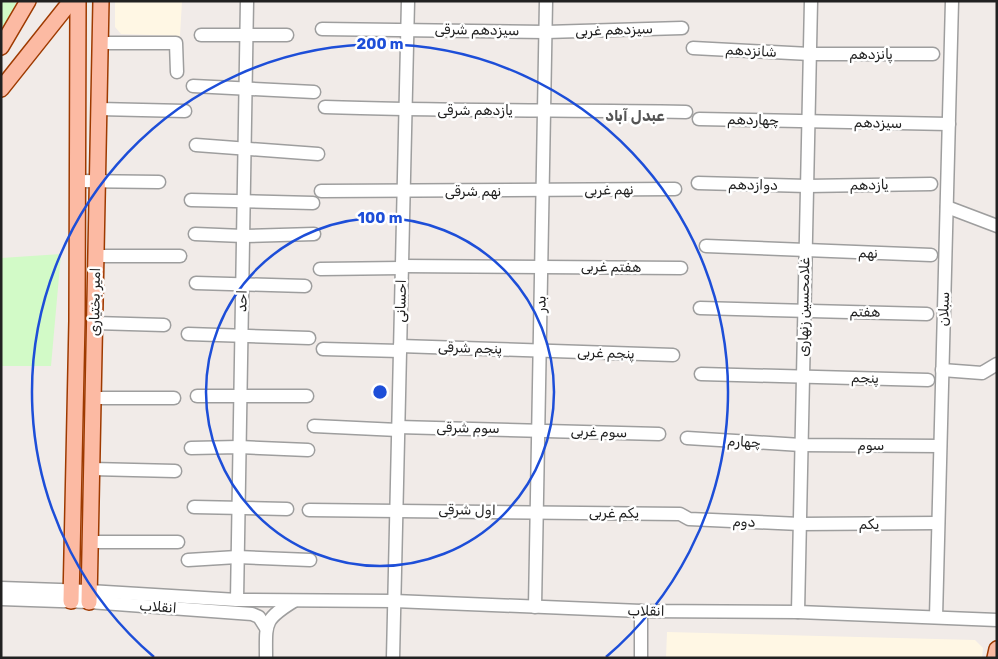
<svg xmlns="http://www.w3.org/2000/svg" width="998" height="659" font-family="Rubik,Cairo,sans-serif">
  <style>
    .education { fill: #fff7e4 }
    .park { fill: #d2fac7 }
    .lines { fill: none; stroke-linecap: round; stroke-linejoin: round }
    .minor-casing { stroke: #9e9e9e; stroke-width: 15 }
    .major-casing { stroke: #9e3a00; stroke-width: 18 }
    .minor { stroke: #fff; stroke-width: 12 }
    .major { stroke: #fcbaa3; stroke-width: 15 }
    .ring { fill: none; stroke: #1d4ed8; stroke-width: 2.5 }
    .labels { text-anchor: middle; dominant-baseline: central; stroke-width: 5; stroke-linejoin: round; paint-order: stroke }
    .street-label { font-size: 14px; fill: #212121; stroke: #fff }
    .neighbourhood-label { font-size: 15px; font-weight: bold; fill: #545454; stroke: #fff }
    .centre { fill: #1d4ed8; stroke: #fff; stroke-width: 2.5 }
    .ring-label { font-size: 15px; text-anchor: middle; font-weight: bold; fill: #1d4ed8; stroke: #fff; stroke-width: 5; stroke-linejoin: round; paint-order: stroke }
  </style>
  <rect width="100%" height="100%" fill="#f1ebe8"/>
  <g class="education">
    <polygon points="115,1 182,1 180,36 121,34 115,27"/>
    <polygon points="667,632 975,640 983,648 982,658 666,658"/>
  </g>
  <g class="park">
    <polygon points="1,1 17,1 1,35"/>
    <polygon points="61,254 51,366 1,366 1,258"/>
  </g>
  <g class="lines">
    <defs>
      <g id="minor">
        <polyline points="322,29 546,32 682,28"/>
        <polyline points="201,35 287,35"/>
        <polyline points="101,43 176,43 177,72"/>
        <polyline points="693,48 810,54 933,54"/>
        <polyline points="193,86 314,92"/>
        <path d="M325,107c121,4 241,3 361,5"/>
        <polyline points="99,109 185,111"/>
        <polyline points="699,119 949,124"/>
        <polyline points="196,145 318,154"/>
        <polyline points="78,181 159,182"/>
        <polyline points="698,183 807,186 931,184"/>
        <polyline points="321,191 675,189"/>
        <polyline points="191,200 313,203"/>
        <polyline points="947,207 997,226"/>
        <polyline points="195,234 243,236 314,234"/>
        <polyline points="706,246 931,255"/>
        <polyline points="96,256 180,256"/>
        <polyline points="402,266 681,268"/>
        <polyline points="320,269 402,268"/>
        <polyline points="196,283 305,286"/>
        <polyline points="700,308 927,314"/>
        <polyline points="95,323 164,325"/>
        <polyline points="188,334 309,338"/>
        <polyline points="400,346 673,355"/>
        <polyline points="323,349 400,351"/>
        <polyline points="942,370 982,373 997,364"/>
        <polyline points="701,374 928,380"/>
        <polyline points="197,396 307,396"/>
        <polyline points="93,398 174,398"/>
        <polyline points="314,426 398,430"/>
        <polyline points="398,427 659,434"/>
        <polyline points="687,438 801,445 940,446"/>
        <polyline points="191,448 239,447 308,450"/>
        <polyline points="92,469 175,471"/>
        <polyline points="194,507 287,509"/>
        <polyline points="309,510 680,514 689,519 800,524 938,523"/>
        <polyline points="90,542 178,542"/>
        <polyline points="188,560 237,557 310,560"/>
        <polyline points="1,588 89,591 237,600 394,601 641,611 798,612 997,620"/>
        <polyline points="1,599 89,602 252,614 259,617 266,628"/>
        <polyline points="237,600 247,1"/>
        <polyline points="535,607 546,1"/>
        <polyline points="798,612 811,1"/>
        <polyline points="936,617 952,1"/>
        <path d="M266,658c0,-35 -3,-38 28,-57"/>
        <polyline points="393,658 408,1"/>
        <polyline points="641,658 641,611"/>
      </g>
      <g id="major">
        <polyline points="1,47 28,1"/>
        <polyline points="1,89 71,1"/>
        <polyline points="71,601 77,321 78,1"/>
        <polyline points="89,602 101,1"/>
        <polyline points="995,658 997,649"/>
      </g>
    </defs>
    <use href="#minor" class="minor-casing"/>
    <use href="#major" class="major-casing"/>
    <use href="#minor" class="minor"/>
    <use href="#major" class="major"/>
  </g>
  <g class="ring">
    <circle cx="380" cy="392" r="174"/>
    <path d="M154 657A348 348 0 1 1 606 657"/>
  </g>
  <g class="labels">
    <g class="street-label">
      <text transform="translate(477 30) rotate(1)">سیزدهم شرقی</text>
      <text transform="translate(614 30) rotate(-2)">سیزدهم غربی</text>
      <text transform="translate(751 51) rotate(3)">شانزدهم</text>
      <text x="871" y="54">پانزدهم</text>
      <text x="475" y="110">یازدهم شرقی</text>
      <text transform="translate(753 120) rotate(1)">چهاردهم</text>
      <text transform="translate(878 123) rotate(1)">سیزدهم</text>
      <text transform="translate(753 185) rotate(1)">دوازدهم</text>
      <text transform="translate(869 185) rotate(-1)">یازدهم</text>
      <text transform="translate(609 190) rotate(-1)">نهم غربی</text>
      <text x="473" y="191">نهم شرقی</text>
      <text transform="translate(868 253) rotate(2)">نهم</text>
      <text transform="translate(611 267) rotate(1)">هفتم غربی</text>
      <text transform="translate(242 301) rotate(-89)">احد</text>
      <text transform="translate(401 301) rotate(-89)">احسانی</text>
      <text transform="translate(95 302) rotate(-89)">امیر بختیاری</text>
      <text transform="translate(541 304) rotate(-89)">بدر</text>
      <text transform="translate(804 307) rotate(-89)">غلامحسین زنهاری</text>
      <text transform="translate(944 309) rotate(-88)">سبلان</text>
      <text transform="translate(865 312) rotate(1)">هفتم</text>
      <text transform="translate(470 348) rotate(2)">پنجم شرقی</text>
      <text transform="translate(606 353) rotate(2)">پنجم غربی</text>
      <text transform="translate(865 378) rotate(2)">پنجم</text>
      <text transform="translate(468 428) rotate(1)">سوم شرقی</text>
      <text transform="translate(599 432) rotate(2)">سوم غربی</text>
      <text transform="translate(744 442) rotate(3)">چهارم</text>
      <text x="871" y="445">سوم</text>
      <text transform="translate(467 510) rotate(1)">اول شرقی</text>
      <text transform="translate(614 513) rotate(1)">یکم غربی</text>
      <text transform="translate(744 522) rotate(2)">دوم</text>
      <text x="869" y="524">یکم</text>
      <text transform="translate(158 607) rotate(4)">انقلاب</text>
      <text transform="translate(646 611) rotate(1)">انقلاب</text>
    </g>
    <g class="neighbourhood-label">
      <text x="635" y="116">عبدل آباد</text>
    </g>
  </g>
  <circle cx="380" cy="392" r="8" class="centre"/>
  <g class="ring-label">
    <text x="380" y="49">200 m</text>
    <text x="380" y="223">100 m</text>
  </g>
  <rect width="998" height="659" fill="none" stroke="#212121" stroke-width="5"/>
</svg>
